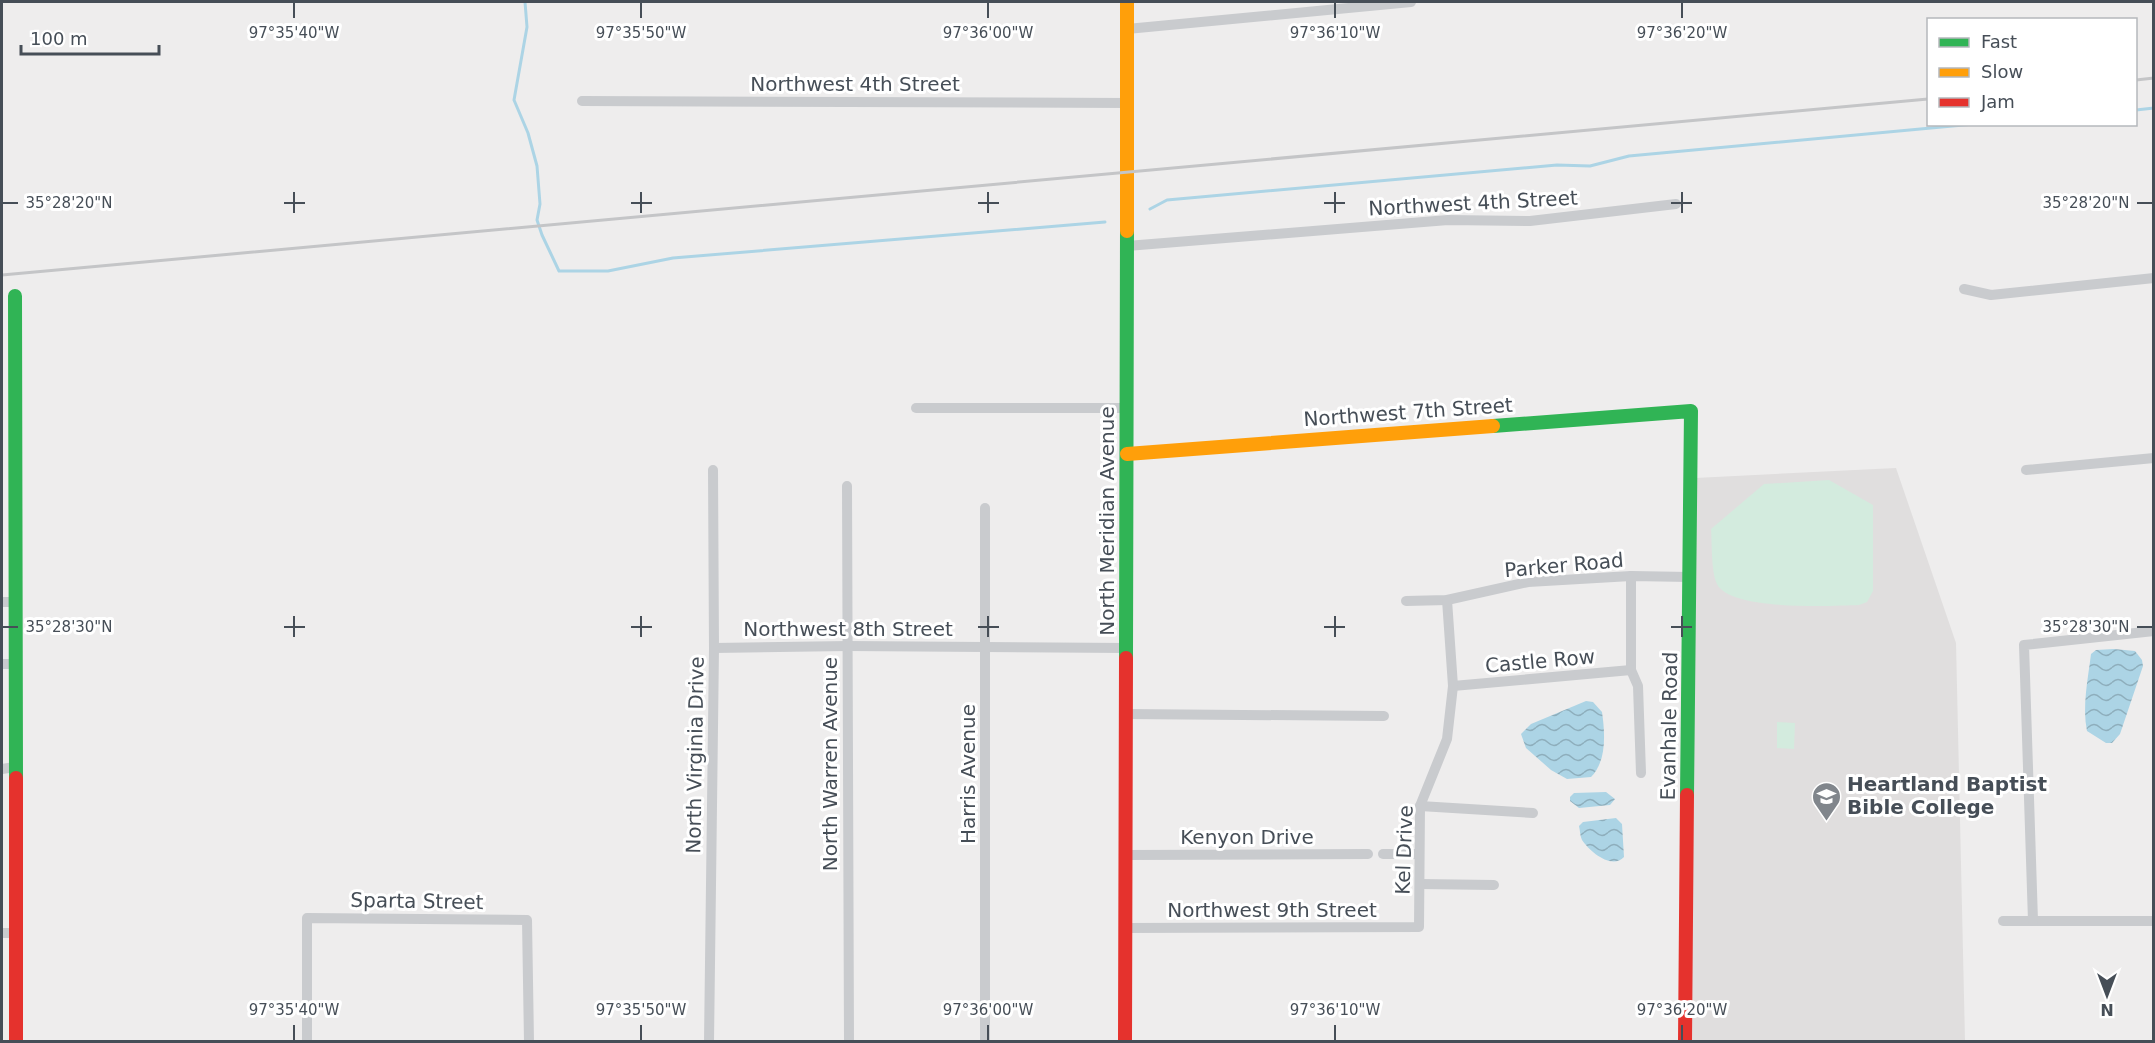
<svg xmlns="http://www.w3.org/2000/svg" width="2155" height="1043" font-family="'DejaVu Sans',sans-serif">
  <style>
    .education { fill: #e0dede }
    .pitch { fill: #d3ebde }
    .water { fill: url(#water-waves) }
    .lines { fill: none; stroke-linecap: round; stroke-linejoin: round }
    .stream { stroke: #acd4e5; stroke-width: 3 }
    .street { stroke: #c9cbce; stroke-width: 10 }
    .fast { stroke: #30b455; stroke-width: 14 }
    .slow { stroke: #ff9f0a; stroke-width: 14 }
    .jam { stroke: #e5322d; stroke-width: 14 }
    .rail { stroke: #c4c5c7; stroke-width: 3 }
    .ticks { fill: none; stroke: #464e57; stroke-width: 2 }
    .labels { text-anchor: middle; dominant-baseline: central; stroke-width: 6; stroke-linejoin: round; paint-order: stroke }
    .street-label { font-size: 20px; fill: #464e57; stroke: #fff }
    .poi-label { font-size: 20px; font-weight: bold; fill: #464e57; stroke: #fff; text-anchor: start }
    .ticks-label { font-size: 15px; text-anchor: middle; fill: #464e57; stroke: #fff; stroke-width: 6; stroke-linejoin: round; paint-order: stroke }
  </style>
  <defs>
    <pattern id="water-waves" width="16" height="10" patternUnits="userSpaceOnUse" patternTransform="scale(1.5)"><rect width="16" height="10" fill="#acd4e5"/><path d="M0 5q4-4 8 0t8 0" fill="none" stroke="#8eaebc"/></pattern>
  </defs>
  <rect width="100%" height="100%" fill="#eeeded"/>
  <polygon class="education" points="1896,468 1956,643 1965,1041 1689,1042 1695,478"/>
  <g class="pitch">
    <path d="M1829,480l44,25v86l-6,11 -8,3c-28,1 -129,6 -142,-21 -6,-12 -5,-41 -6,-55l53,-45z"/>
    <polygon points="1777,722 1795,723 1794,749 1777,748"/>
  </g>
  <g class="water">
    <path d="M2114,649l21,2 7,9 1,6 -23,68 -8,9h-6l-19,-12c-5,-25 1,-52 4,-77l5,-4z"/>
    <path d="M1586,701l7,1 9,10c3,21 5,49 -11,65l-24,2 -16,-9 -25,-22 -5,-14 10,-10z"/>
    <polygon points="1606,792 1615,799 1610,805 1579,808 1570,801 1570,797 1574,793"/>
    <path d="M1616,818l6,6 2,33c-12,13 -34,-5 -42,-17 -2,-4 -2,-10 -3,-14l4,-4z"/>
  </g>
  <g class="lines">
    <g class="stream">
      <polyline points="525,2 527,27 514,100 528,133 537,166 540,204 537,220 542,235 559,271 608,271 673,258 1105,222"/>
      <polyline points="2136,110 2154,108"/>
      <polyline points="1150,209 1167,200 1557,165 1590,166 1629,156 1974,124"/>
    </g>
    <g class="street">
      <polyline points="1127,29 1411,2"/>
      <polyline points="582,101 1128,103"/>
      <polyline points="1127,246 1448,220 1530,221 1676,204"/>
      <polyline points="1964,289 1991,295 2154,278"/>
      <polyline points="916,408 1127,408"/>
      <polyline points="2026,470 2154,458"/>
      <polyline points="847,486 849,1042"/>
      <polyline points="985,508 985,1042"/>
      <polyline points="1631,576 1631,670 1638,686 1641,773"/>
      <polyline points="1406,601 1447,600 1528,582 1631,576 1690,577"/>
      <polyline points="2,602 15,602"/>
      <polyline points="714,648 848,646 1127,648"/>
      <polyline points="2,664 16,664"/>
      <polyline points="1453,686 1631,670"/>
      <polyline points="1126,714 1384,716"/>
      <polyline points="2,769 15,767"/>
      <polyline points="1420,806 1533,813"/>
      <polyline points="1383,854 1419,854"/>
      <polyline points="1126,855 1368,854"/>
      <polyline points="1420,884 1494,885"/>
      <polyline points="2003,921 2154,921"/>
      <polyline points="2033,921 2024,645 2154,631"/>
      <polyline points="1126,928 1419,927 1420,806 1447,739 1453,686 1447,600"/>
      <polyline points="2,933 15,933"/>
      <polyline points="307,1042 307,918 527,920 529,1042"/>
      <polyline points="709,1042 714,648 713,470"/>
    </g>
    <g class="fast">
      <polyline points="15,296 16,778"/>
      <polyline points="1493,426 1691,411 1687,795"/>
      <polyline points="1126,658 1127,231"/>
    </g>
    <g class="slow">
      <polyline points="1127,231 1127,2"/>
      <polyline points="1127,454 1493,426"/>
    </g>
    <g class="jam">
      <polyline points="16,778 16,1042"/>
      <polyline points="1125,1042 1126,658"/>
      <polyline points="1685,1042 1687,795"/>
    </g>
    <g class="rail">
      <polyline points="2136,80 2154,78"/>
      <polyline points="2,275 1928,99"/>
    </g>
  </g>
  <path class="ticks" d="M294,3v15M641,3v15M988,3v15M1335,3v15M1682,3v15M294,192v21M641,192v21M988,192v21M1335,192v21M1682,192v21M3,203h15M284,203h21M631,203h21M978,203h21M1324,203h21M1671,203h21M2137,203h15M294,616v21M641,616v21M988,616v21M1335,616v21M1682,616v21M3,627h15M284,627h21M631,627h21M978,627h21M1324,627h21M1671,627h21M2137,627h15M294,1025v15M641,1025v15M988,1025v15M1335,1025v15M1682,1025v15"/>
  <defs>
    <symbol id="university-pin" viewBox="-11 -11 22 30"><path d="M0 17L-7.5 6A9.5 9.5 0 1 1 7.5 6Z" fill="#81868c" stroke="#fff"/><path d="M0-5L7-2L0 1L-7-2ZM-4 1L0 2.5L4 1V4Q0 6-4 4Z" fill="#fff"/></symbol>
  </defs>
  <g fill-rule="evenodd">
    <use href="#university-pin" x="1810" y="780" width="33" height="45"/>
  </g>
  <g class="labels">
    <g class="street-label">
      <text x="855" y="84">Northwest 4th Street</text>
      <text transform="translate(1473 203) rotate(-3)">Northwest 4th Street</text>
      <text transform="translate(1408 412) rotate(-4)">Northwest 7th Street</text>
      <text transform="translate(1107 521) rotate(-90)">North Meridian Avenue</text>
      <text transform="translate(1564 565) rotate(-5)">Parker Road</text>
      <text x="848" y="629">Northwest 8th Street</text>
      <text transform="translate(1540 661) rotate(-5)">Castle Row</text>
      <text transform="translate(1669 726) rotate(-89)">Evanhale Road</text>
      <text transform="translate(695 755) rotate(-89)">North Virginia Drive</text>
      <text transform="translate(830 764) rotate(-90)">North Warren Avenue</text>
      <text transform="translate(968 774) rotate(-90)">Harris Avenue</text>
      <text x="1247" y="837">Kenyon Drive</text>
      <text transform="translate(1404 850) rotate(-88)">Kel Drive</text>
      <text transform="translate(417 901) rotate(1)">Sparta Street</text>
      <text x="1272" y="910">Northwest 9th Street</text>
    </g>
    <g class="poi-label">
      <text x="1847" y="784">Heartland Baptist<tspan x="1847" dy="23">Bible College</tspan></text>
    </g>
  </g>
  <g class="ticks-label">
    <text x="294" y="38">97°35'40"W</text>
    <text x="641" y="38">97°35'50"W</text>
    <text x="988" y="38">97°36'00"W</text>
    <text x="1335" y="38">97°36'10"W</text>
    <text x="1682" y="38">97°36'20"W</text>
    <text x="2086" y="208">35°28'20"N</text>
    <text x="69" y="208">35°28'20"N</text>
    <text x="2086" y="632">35°28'30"N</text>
    <text x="69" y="632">35°28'30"N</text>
    <text x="294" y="1015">97°35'40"W</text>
    <text x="641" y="1015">97°35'50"W</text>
    <text x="988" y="1015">97°36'00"W</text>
    <text x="1335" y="1015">97°36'10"W</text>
    <text x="1682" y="1015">97°36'20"W</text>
  </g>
  <rect width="2155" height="1043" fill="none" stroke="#464e57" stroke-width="6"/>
  <rect x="1927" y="18" width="210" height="108" fill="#ffffff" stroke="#b5b8bc" stroke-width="1.5"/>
  <rect x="1939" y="38" width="30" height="9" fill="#30b455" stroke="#b5b8bc" stroke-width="1.5"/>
  <text x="1981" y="48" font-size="18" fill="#464e57">Fast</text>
  <rect x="1939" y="68" width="30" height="9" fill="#ff9f0a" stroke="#b5b8bc" stroke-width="1.5"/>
  <text x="1981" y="78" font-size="18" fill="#464e57">Slow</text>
  <rect x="1939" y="98" width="30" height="9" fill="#e5322d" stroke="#b5b8bc" stroke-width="1.5"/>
  <text x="1981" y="108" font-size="18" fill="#464e57">Jam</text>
  <g transform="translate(2107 995) rotate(180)" stroke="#ffffff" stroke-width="4.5" paint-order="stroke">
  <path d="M0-4.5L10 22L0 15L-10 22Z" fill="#464e57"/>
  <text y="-9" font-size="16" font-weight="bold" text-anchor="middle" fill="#464e57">N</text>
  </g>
  <path d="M21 45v9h138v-9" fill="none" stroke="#464e57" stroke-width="3"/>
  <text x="30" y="45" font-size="18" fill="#464e57" stroke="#ffffff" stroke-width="4.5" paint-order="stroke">100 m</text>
</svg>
